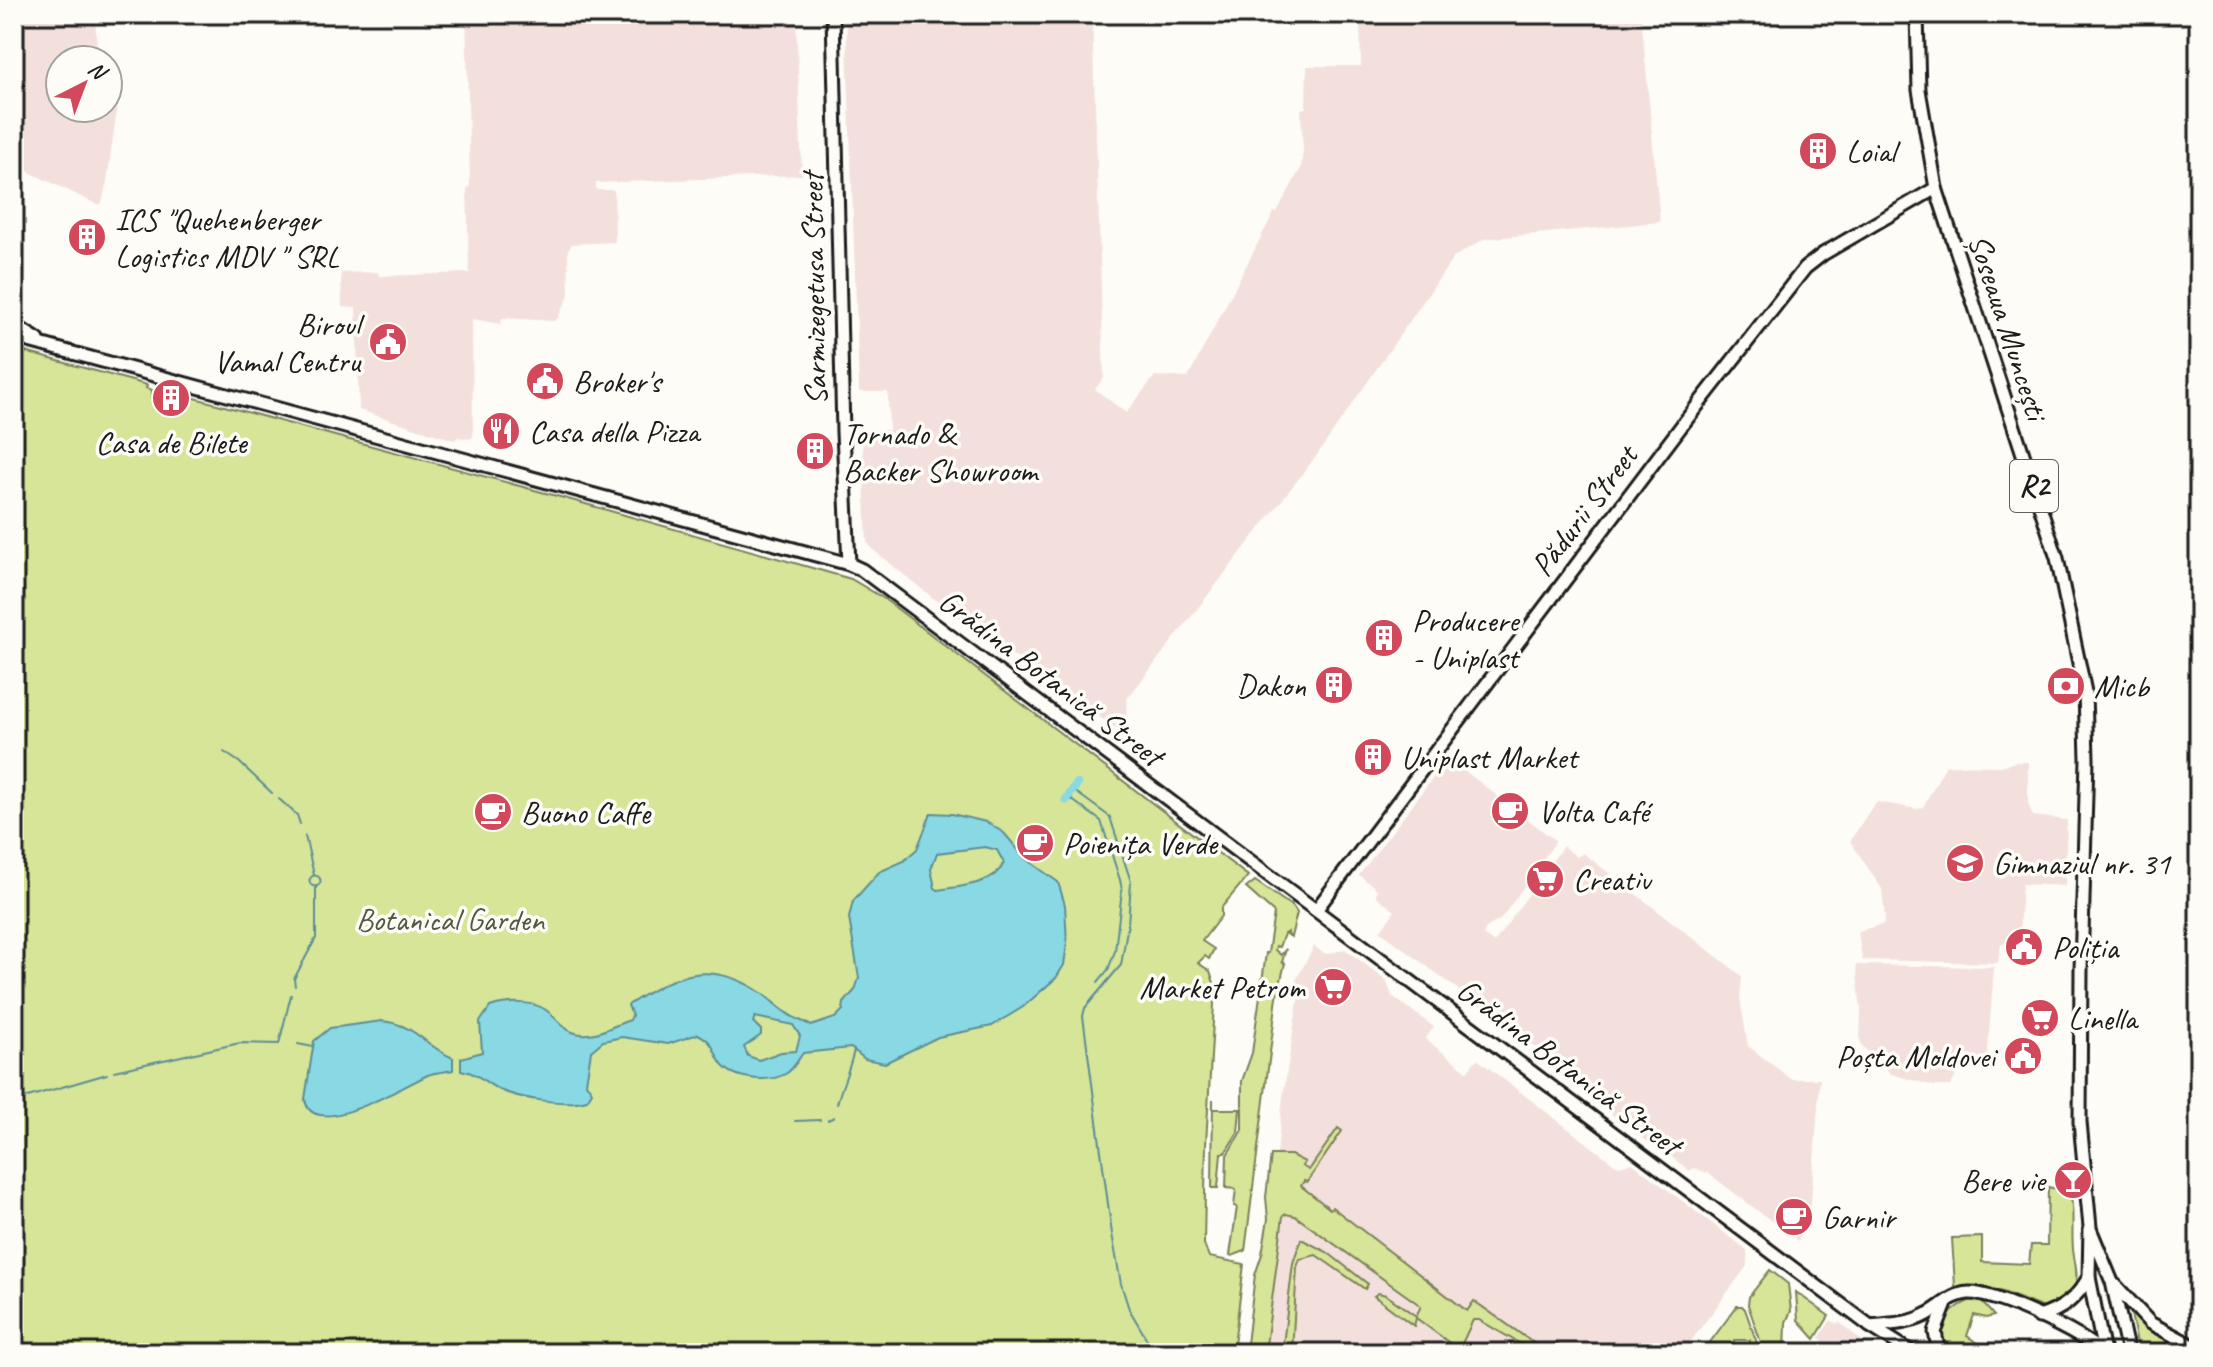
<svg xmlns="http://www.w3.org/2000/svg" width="2213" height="1367" font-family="Caveat,sans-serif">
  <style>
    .built { fill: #f3e0dc }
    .green { fill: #d7e598; stroke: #7a805a; stroke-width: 2 }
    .water { fill: #89d9e4; stroke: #5d8d94; stroke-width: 2; fill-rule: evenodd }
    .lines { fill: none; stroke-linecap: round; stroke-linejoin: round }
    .stream { stroke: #5d8d94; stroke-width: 2 }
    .canal { stroke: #89d9e4; stroke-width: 9 }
    .major-casing { stroke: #1c1c1c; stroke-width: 17 }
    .major { stroke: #fdfcf7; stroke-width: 11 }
    .labels { text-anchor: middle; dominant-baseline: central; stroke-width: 7; stroke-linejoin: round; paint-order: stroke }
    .shield { fill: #fdfcf7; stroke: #605f5e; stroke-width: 2 }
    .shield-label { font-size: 30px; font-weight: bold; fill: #1c1c1c }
    .poi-label { font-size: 32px; fill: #1c1c1c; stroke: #fdfcf7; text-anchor: start }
    .street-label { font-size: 32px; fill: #1c1c1c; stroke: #fdfcf7 }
    .park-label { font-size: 32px; fill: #545841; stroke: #fdfcf7 }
  </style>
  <rect width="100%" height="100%" fill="#fdfcf7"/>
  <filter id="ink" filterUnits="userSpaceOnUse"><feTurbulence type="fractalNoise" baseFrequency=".0125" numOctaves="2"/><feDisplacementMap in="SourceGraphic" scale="16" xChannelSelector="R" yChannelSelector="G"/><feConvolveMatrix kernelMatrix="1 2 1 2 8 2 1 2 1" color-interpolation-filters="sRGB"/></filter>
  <g filter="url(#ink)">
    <g class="built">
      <polygon points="14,14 95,14 97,50 94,60 60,60 60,108 108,108 108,65 122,72 107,181 102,203 98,205 17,166 14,162"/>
      <polygon points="466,14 796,14 802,175 596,183 596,190 614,190 615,242 572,244 568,250 569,295 558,318 554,321 502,318 501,324 472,319 473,437 469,439 458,437 454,440 359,410 356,308 342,307 341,273 378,272 379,276 469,273 467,189 470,186"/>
      <polygon points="846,14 1092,14 1104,378 1095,389 1126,413 1155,376 1188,378 1274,212 1277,212 1301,168 1303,150 1301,109 1306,108 1307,66 1361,66 1360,14 1641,14 1660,222 1484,239 1454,257 1317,455 1127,699 1126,720 1118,730 939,603 872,549 867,542 862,430 889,430 888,392 859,392"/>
      <polygon points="1448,758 1556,841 1501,919 1486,928 1483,935 1494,943 1563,846 1577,857 1583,853 1742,976 1740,998 1748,1046 1791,1079 1820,1079 1811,1202 1798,1241 1708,1173 1693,1168 1690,1171 1651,1141 1649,1143 1600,1105 1587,1094 1591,1089 1380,931 1395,911 1376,896 1377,889 1359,875"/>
      <polygon points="2016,762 2028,762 2028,803 2033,816 2067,820 2065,886 2022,884 2019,935 2001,945 1998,963 1862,960 1858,931 1884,924 1885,917 1882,889 1850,841 1874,804 1878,802 1917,809 1923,807 1946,765 2001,766"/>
      <polygon points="1314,946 1323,953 1328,954 1345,949 1386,980 1392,996 1434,1027 1425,1039 1467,1071 1477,1059 1613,1163 1619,1166 1632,1163 1747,1250 1747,1266 1682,1353 1265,1353 1283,1216 1272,1202 1283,1096 1300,989 1292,988"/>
      <polygon points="1856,965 1994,967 1987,1063 1961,1063 1951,1086 1934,1086 1891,1074 1863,1047 1860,1040 1861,1010"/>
      <polygon points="1831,1320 1837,1324 1839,1322 1862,1341 1858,1349 1853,1346 1847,1353 1841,1353 1819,1338"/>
    </g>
    <g class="green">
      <polygon points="14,349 147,385 146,388 152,390 151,398 166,402 169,391 575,501 851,579 883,598 1248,876 1221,908 1221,916 1202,941 1214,949 1209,959 1205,956 1198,963 1210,971 1215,986 1206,1144 1204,1244 1209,1257 1244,1264 1233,1353 14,1353"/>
      <polygon points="1255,881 1293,907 1297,913 1291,937 1288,935 1288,932 1284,934 1279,947 1276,946 1275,950 1281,955 1286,949 1282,962 1285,963 1277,997 1245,1251 1232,1256 1230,1255 1237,1207 1234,1206 1236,1189 1226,1188 1227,1155 1242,1130 1242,1081 1252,1053 1266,953 1268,953 1274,913 1246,888"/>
      <polygon points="1213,1099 1213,1109 1240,1109 1238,1132 1225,1153 1221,1153 1218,1188 1212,1188"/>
      <polygon points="1338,1128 1342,1131 1307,1182 1304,1181 1301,1186 1330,1209 1332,1207 1467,1311 1474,1301 1542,1349 1545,1346 1550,1349 1555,1343 1567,1353 1536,1353 1479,1320 1473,1320 1459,1350 1416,1318 1414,1326 1374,1296 1378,1293 1386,1295 1416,1316 1421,1306 1295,1216 1286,1214 1283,1216 1265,1353 1246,1353 1255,1275 1262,1254 1268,1219 1266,1197 1271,1155 1291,1155 1305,1162 1302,1166 1309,1170"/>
      <path d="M2048,1187l22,5c5,23 1,36 3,57 1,12 6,26 2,37 -5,13 -17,17 -29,23 -21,-8 -44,-20 -67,-23 -9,-1 -16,3 -24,0l-3,-48 30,-1v25l47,2 2,-19h16z"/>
      <polygon points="1301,1239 1327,1252 1368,1284 1365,1289 1316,1255 1300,1259 1297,1267 1292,1353 1282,1353 1293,1263"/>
      <polygon points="1770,1270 1788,1284 1791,1311 1786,1322 1785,1353 1764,1351 1748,1305 1749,1297"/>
      <polygon points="1796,1292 1829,1316 1815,1339 1798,1320"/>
      <path d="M1972,1300l9,1 13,15 -8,2 -12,-3 -7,21 14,9 -1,8h-28c-26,-18 -3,-46 20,-53z"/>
      <polygon points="1737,1306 1742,1306 1745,1309 1758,1346 1750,1346 1750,1340 1734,1340 1733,1353 1702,1353"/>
      <polygon points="2131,1314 2134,1314 2171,1343 2153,1353 2139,1353"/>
    </g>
    <g class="water">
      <path d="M931,813l21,1 34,8 18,11 22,26 32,23 7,23 2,39 -3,21 -8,13 -33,29 -31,19 -54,11 -53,26 -20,-4 -14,-11 -48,5c-5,7 -9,15 -16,20 -16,10 -48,7 -62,-5 -13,-13 -7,-24 -27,-34l-30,10 -46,-7 -19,4 -12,10 -5,32 6,9 -5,8c-20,6 -68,-1 -87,-10 -16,-7 -19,-16 -39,-20v-12l21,-6 -2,-30 10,-15c15,-5 42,-7 56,3 12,9 19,23 35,24 17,2 33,-9 49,-14l2,-4 -4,-11c46,-30 80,-47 132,-13 12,8 22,20 35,26 5,3 11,4 16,8l24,-8 8,-8 1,-7 11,-13 4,-12 -10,-60 4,-17 26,-29 25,-11 13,-12zM985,847l12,3 7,13c-10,22 -43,23 -66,27l-3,-2 -4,-19 6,-16zM755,1017l38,8 7,11 -4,15 -15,1 -22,8 -11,-4 -4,-9 17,-12v-5l-8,-8z"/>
      <path d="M382,1021c33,3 43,25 71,37v12c-8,2 -18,2 -25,5 -21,9 -117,69 -123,24l9,-58 16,-13z"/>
    </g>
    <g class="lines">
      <g class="stream">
        <polyline points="224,752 239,762 272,793"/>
        <polyline points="1073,790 1110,817 1131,882 1128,924 1121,965 1085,1008 1083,1016 1112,1234 1121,1284 1129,1309 1155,1353"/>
        <polyline points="1068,797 1101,821 1120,880 1122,890 1115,951 1108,970 1098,982"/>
        <polyline points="279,799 297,815 300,824"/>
        <polyline points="305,836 314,875"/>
        <circle cx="315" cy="881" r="5.5"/>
        <polyline points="295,986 294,979 316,938 316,886"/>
        <polyline points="298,1044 313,1047"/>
        <polyline points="114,1071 240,1043 279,1044 291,995"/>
        <polyline points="14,1101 107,1074"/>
        <path d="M837,1104c5,-20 13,-35 17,-54"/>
        <polyline points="828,1120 834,1117"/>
        <polyline points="795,1121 820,1120"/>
      </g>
      <polyline class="canal" points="1066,800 1077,784"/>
      <defs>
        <g id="major">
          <polyline points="833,14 843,432 849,564"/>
          <polyline points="1917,14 1919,90 1936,188 2057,558 2085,692 2087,759 2081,969 2080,1122 2090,1227 2089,1277 2104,1353"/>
          <polyline points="14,325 38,340"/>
          <polyline points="14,337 849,564 862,570 1870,1326 1913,1353"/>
          <polyline points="1316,910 1683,424 1805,268 1823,254 1936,188"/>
          <polyline points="2091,1231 2112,1282 2128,1353"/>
          <polyline points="2115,1285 2150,1323 2199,1349"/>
          <path d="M2039,1317c24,-8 37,-18 50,-40"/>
          <path d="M1870,1326c18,-2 38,-2 54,-10 15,-7 27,-22 44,-23 24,-2 118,42 134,60"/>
          <polyline points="1939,1353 1935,1332 1946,1304"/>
          <polyline points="2161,1353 2172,1349 2191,1347"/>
        </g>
      </defs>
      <use href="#major" class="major-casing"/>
      <use href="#major" class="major"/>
    </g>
  </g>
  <defs>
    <symbol id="building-disc" viewBox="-11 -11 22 22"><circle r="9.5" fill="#d1495b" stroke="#fdfcf7"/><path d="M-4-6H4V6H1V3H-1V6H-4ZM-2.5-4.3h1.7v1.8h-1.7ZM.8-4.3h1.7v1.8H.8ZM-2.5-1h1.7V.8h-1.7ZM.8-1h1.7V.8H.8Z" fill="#fff"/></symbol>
    <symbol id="civic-disc" viewBox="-11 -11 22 22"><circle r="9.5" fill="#d1495b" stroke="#fdfcf7"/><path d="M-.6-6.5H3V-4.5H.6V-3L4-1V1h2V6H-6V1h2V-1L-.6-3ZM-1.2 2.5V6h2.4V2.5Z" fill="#fff"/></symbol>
    <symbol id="restaurant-disc" viewBox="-11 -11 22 22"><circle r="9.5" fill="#d1495b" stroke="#fdfcf7"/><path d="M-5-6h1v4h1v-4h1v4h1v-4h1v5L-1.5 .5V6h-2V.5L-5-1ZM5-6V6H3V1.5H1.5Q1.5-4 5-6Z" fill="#fff"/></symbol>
    <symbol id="bank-disc" viewBox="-11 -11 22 22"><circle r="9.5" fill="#d1495b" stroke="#fdfcf7"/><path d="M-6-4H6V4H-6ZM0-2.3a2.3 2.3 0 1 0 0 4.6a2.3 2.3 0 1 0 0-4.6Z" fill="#fff"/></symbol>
    <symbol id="cafe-disc" viewBox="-11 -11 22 22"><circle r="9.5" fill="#d1495b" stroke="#fdfcf7"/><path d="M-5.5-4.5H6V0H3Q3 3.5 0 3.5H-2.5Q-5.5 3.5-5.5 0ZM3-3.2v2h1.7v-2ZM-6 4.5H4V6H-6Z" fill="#fff"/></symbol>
    <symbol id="school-disc" viewBox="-11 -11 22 22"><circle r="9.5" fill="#d1495b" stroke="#fdfcf7"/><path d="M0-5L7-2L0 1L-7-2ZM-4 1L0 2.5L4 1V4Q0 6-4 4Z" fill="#fff"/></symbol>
    <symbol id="supermarket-disc" viewBox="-11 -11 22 22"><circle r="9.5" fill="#d1495b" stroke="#fdfcf7"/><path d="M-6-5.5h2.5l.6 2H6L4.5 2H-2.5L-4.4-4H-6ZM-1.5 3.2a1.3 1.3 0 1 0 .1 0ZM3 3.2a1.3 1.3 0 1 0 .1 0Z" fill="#fff"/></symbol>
    <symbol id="bar-disc" viewBox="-11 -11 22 22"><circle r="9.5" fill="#d1495b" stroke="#fdfcf7"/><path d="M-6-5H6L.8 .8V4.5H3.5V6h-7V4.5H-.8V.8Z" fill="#fff"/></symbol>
  </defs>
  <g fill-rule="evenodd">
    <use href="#building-disc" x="1796" y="129" width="44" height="44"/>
    <use href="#building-disc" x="65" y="215" width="44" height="44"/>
    <use href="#civic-disc" x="366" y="320" width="44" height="44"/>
    <use href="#civic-disc" x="523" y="359" width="44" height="44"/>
    <use href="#building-disc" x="149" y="376" width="44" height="44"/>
    <use href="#restaurant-disc" x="479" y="409" width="44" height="44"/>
    <use href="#building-disc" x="793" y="429" width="44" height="44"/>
    <use href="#building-disc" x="1362" y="616" width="44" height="44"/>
    <use href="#building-disc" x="1312" y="663" width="44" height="44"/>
    <use href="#bank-disc" x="2044" y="664" width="44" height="44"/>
    <use href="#building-disc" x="1351" y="735" width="44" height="44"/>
    <use href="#cafe-disc" x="1488" y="789" width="44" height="44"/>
    <use href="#cafe-disc" x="471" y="790" width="44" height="44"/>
    <use href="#cafe-disc" x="1013" y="821" width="44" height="44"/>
    <use href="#school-disc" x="1943" y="841" width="44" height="44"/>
    <use href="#supermarket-disc" x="1523" y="857" width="44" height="44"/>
    <use href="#civic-disc" x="2002" y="925" width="44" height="44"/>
    <use href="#supermarket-disc" x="1311" y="965" width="44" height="44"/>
    <use href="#supermarket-disc" x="2018" y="996" width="44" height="44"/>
    <use href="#civic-disc" x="2001" y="1034" width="44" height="44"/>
    <use href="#bar-disc" x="2051" y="1158" width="44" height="44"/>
    <use href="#cafe-disc" x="1772" y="1195" width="44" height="44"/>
  </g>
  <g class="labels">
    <rect class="shield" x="2010" y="460" width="48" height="52" rx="6"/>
    <g class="shield-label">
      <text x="2034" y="486">R2</text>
    </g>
    <g class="poi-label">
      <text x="1846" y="151">Loial</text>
      <text x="115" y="219">ICS "Quehenberger<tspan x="115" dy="37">Logistics MDV " SRL</tspan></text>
      <text x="360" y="324" text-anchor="end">Biroul<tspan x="360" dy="37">Vamal Centru</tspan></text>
      <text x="573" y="381">Broker's</text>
      <text x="529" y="431">Casa della Pizza</text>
      <text x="843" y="433">Tornado &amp;<tspan x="843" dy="37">Backer Showroom</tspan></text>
      <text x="171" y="442" text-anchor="middle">Casa de Bilete</text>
      <text x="1412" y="620">Producere<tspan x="1412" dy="37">- Uniplast</tspan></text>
      <text x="1306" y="685" text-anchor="end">Dakon</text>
      <text x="2094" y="686">Micb</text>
      <text x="1401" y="757">Uniplast Market</text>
      <text x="1538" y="811">Volta Café</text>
      <text x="521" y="812">Buono Caffe</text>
      <text x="1063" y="843">Poienița Verde</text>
      <text x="1993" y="863">Gimnaziul nr. 31</text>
      <text x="1573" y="879">Creativ</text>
      <text x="2052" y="947">Poliția</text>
      <text x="1305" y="987" text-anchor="end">Market Petrom</text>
      <text x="2068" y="1018">Linella</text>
      <text x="1995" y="1056" text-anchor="end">Poșta Moldovei</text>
      <text x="2045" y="1180" text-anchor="end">Bere vie</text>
      <text x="1822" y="1217">Garnir</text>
    </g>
    <g class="street-label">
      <text transform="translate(814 289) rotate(-91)">Sarmizegetusa Street</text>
      <text transform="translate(2008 327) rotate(72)">Șoseaua Muncești</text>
      <text transform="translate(1584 511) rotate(-53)">Pădurii Street</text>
      <text transform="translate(1051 678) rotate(37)">Grădina Botanică Street</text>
      <text transform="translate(1569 1067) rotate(37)">Grădina Botanică Street</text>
    </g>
    <g class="park-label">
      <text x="450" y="919">Botanical Garden</text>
    </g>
  </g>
  <rect width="2213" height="1367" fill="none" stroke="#fdfcf7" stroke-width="48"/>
  <rect x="24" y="24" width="2165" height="1319" fill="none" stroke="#1c1c1c" stroke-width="3" filter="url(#ink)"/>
  <g transform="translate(84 84) rotate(42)"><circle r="38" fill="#fdfcf7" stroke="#a3a29f" stroke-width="2"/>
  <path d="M0-6L14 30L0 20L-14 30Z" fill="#d1495b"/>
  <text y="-12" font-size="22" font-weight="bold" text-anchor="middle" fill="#1c1c1c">N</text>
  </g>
</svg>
